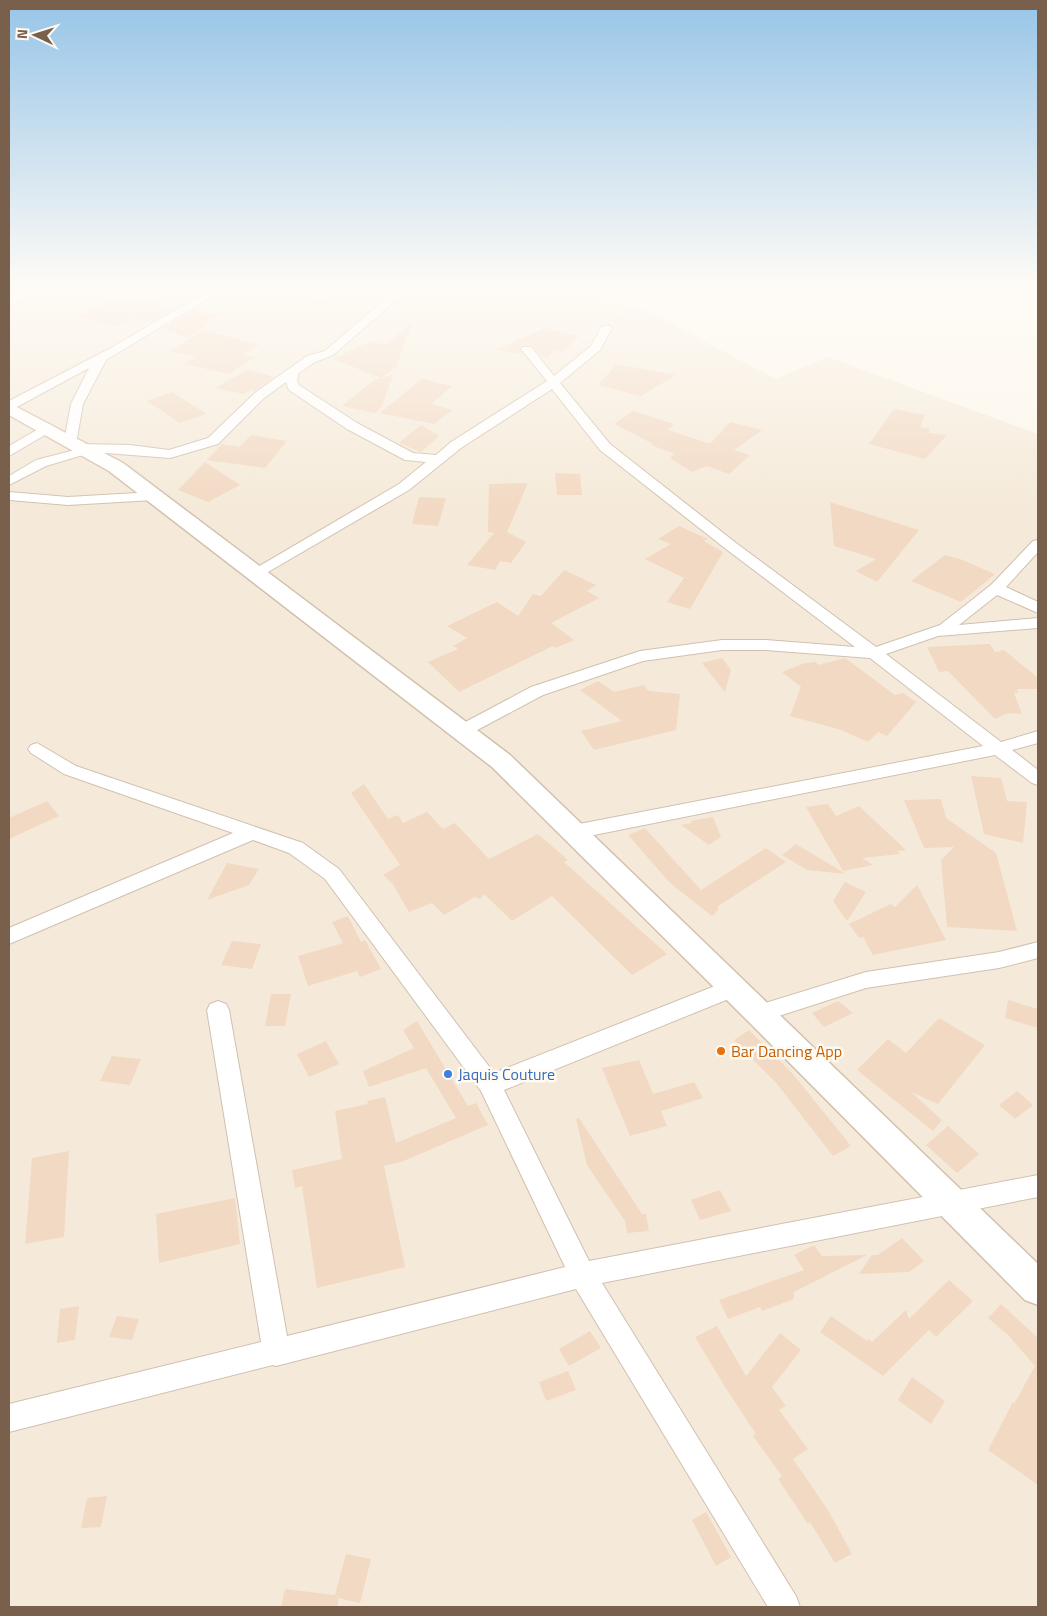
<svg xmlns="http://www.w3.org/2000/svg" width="1047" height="1616" font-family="'Titillium Web',sans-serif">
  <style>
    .residential { fill: #f5ead9 }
    .building { fill: #f2d9c3 }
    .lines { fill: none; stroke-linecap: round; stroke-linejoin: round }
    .street-casing { stroke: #d0c0b0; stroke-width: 2 }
    .secondary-casing { stroke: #d3c1ae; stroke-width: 3 }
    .path { stroke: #d8bda5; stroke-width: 2; stroke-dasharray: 0.5 2.5; stroke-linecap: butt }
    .street { fill: #fff; fill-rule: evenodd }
    .secondary { fill: #fff; fill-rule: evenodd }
    .food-dot { fill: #e8710a; stroke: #fffbf2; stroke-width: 2 }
    .shop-dot { fill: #3f7fe0; stroke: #fffbf2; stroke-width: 2 }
    .labels { text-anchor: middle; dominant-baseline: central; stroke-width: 5; stroke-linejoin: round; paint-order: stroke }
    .near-food-label { font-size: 16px; fill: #c56008; stroke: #fffbf2; text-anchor: start }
    .near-shop-label { font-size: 16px; fill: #366cbe; stroke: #fffbf2; text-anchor: start }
  </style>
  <rect width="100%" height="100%" fill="#fdf7eb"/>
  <polygon class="residential" points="9,283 539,283 641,308 776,379 828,357 1038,434 1038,1607 9,1607"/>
  <g class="building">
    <polygon points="50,283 105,283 177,296 163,305 177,307 150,323 135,318 115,327 77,316 103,302 49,291"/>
    <polygon points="253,283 314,283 350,289 328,306 281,297 269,304 245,299 256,293 252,292"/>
    <polygon points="193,310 220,315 188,338 163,328"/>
    <polygon points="412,323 396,367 381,378 333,359 372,341 385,345"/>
    <polygon points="544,328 579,336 563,352 554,349 548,358 541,357 531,345 523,345 520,348 522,354 496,350"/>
    <polygon points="204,330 259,345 244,354 256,357 228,374 185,364 196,357 170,351"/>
    <polygon points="617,364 675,375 641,396 598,385"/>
    <polygon points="247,370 274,377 254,391 250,390 244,394 215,388"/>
    <polygon points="393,375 382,406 375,413 342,406 374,380"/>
    <polygon points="422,379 452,386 431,404 452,410 434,424 380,413"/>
    <polygon points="172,392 183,399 206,414 180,423 147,401"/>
    <polygon points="894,409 925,415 920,427 930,429 929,433 947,435 925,459 869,444"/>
    <polygon points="633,411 674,424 668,430 710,444 730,422 762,430 734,450 750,455 729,474 707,466 692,472 670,458 675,454 651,445 653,444 614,424"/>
    <polygon points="421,425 439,436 421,452 399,443"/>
    <polygon points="251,435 287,441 265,468 207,460 222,444 239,447"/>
    <polygon points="205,462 240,485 208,502 178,490"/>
    <polygon points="555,473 580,474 582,495 557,495"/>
    <polygon points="528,483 507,532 526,542 511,563 500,561 495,570 467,565 494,533 488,532 489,484"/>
    <polygon points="419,497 446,498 438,526 412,524"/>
    <polygon points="830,502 906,526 919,530 877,582 856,571 876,559 834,546"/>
    <polygon points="679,526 708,539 704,541 723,552 690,609 667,602 684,578 645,559 671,544 658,539"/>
    <polygon points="945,555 960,559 995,574 961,602 911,581"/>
    <polygon points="564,570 596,585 587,591 599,598 551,623 574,640 556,648 553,646 459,692 428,662 458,649 453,646 467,638 447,626 497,602 518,616 533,594 541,596"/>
    <polygon points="990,644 995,652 1004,650 1038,678 1038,689 1017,689 1018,693 1014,693 1022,714 1008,713 995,719 948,671 939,672 927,647"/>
    <polygon points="722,658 731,670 725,692 702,663"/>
    <polygon points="845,658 895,695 903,693 916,702 887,736 878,732 868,742 841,730 790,716 801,687 782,672 805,663 816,662 818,665"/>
    <polygon points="598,681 614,692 644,685 648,691 680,694 676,730 594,750 581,731 622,721 580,690"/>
    <polygon points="971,776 1001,778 1007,801 1027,802 1023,843 984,834"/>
    <polygon points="364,784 388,819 398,815 403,823 427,812 443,829 455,823 489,859 538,834 568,860 564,862 667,954 632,975 552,896 512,921 484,894 480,899 475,897 444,915 432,903 409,912 392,883 383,875 400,865 351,793"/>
    <polygon points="941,799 946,818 996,853 1017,931 947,927 941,860 954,847 924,848 904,800"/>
    <polygon points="47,801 59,816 9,839 9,818"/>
    <polygon points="828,804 836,816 859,806 906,850 898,851 900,854 862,858 873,865 843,871 806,807"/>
    <polygon points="713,817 721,837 709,845 681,825 692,823 691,821"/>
    <polygon points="645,828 701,890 766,848 786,862 717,907 719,909 712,916 670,883 628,835"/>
    <polygon points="796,844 846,874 807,870 782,855"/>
    <polygon points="227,863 259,869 249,885 207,900"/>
    <polygon points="845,882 866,892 847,921 833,901"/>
    <polygon points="917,885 946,940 873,955 863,937 859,938 849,924 891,904 895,907"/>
    <polygon points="348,916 361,942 365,940 381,969 360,977 357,971 308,986 298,956 343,943 332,922"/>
    <polygon points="232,941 261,944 252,969 221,965"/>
    <polygon points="271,994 291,994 285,1026 265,1026"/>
    <polygon points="1008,1000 1038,1009 1038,1028 1005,1018"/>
    <polygon points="838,1001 853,1013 824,1027 812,1013"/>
    <polygon points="939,1018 985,1045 938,1104 911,1092 942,1120 933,1131 857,1070 888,1039 906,1053"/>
    <polygon points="417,1021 468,1106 476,1103 488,1125 401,1162 384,1166 405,1267 317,1288 302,1186 295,1188 292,1170 342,1159 335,1111 368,1104 367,1101 385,1097 396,1143 456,1118 426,1068 369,1087 363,1071 414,1048 403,1030"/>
    <polygon points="749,1030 793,1074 851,1146 833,1156 777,1084 734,1040"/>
    <polygon points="326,1041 339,1064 309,1077 297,1054"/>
    <polygon points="112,1056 141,1059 130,1085 100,1081"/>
    <polygon points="639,1060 653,1094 694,1082 703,1098 661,1111 667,1126 630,1136 602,1068"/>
    <polygon points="1017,1091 1033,1105 1015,1119 999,1105"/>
    <polygon points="579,1118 642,1214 646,1214 649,1231 627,1233 625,1221 587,1165 576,1119"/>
    <polygon points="948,1126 979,1154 957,1173 926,1145"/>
    <polygon points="69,1151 64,1237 25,1244 32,1158"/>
    <polygon points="720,1190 731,1211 700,1220 691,1200"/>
    <polygon points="235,1198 240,1244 159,1263 156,1214"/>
    <polygon points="902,1238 924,1261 909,1272 859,1274 872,1255 878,1255"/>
    <polygon points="814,1245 822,1256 867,1255 794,1292 794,1299 762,1311 760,1307 728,1319 719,1300 804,1270 794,1255"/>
    <polygon points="949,1280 973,1301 936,1337 929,1330 883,1376 820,1332 831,1316 867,1341 868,1339 872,1342 906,1310 909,1319"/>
    <polygon points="1001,1304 1038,1338 1038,1485 988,1450 1013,1402 1014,1404 1035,1366 1008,1335 988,1318"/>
    <polygon points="79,1306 75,1340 57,1343 60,1309"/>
    <polygon points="117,1316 139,1319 132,1340 109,1337"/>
    <polygon points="717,1326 746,1376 780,1333 801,1350 772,1387 786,1406 779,1410 808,1449 793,1459 828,1510 852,1554 835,1563 810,1522 808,1524 778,1479 782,1476 753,1436 756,1434 725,1387 695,1337"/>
    <polygon points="590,1331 601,1348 569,1366 559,1349"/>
    <polygon points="568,1371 576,1390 546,1401 539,1382"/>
    <polygon points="912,1377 945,1401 931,1424 898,1400"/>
    <polygon points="107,1496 101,1527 81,1528 87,1498"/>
    <polygon points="706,1512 731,1557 716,1566 692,1520"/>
    <polygon points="346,1554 371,1559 360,1603 338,1598 338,1607 281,1607 285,1589 335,1595"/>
  </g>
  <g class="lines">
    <defs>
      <g id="street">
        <polygon points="32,283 45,283 9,308 9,299 16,292"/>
        <path d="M222,283h12l-128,77 -23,44 -7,40 54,1 39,5 39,-12 48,-46 51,-36 18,-5 65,-56 -1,-3 -14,-9c12,0 22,0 26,13l-68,59 -18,7 -16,11 -2,7 2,5 58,38 56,30 23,2 15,-13 96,-61 -26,-32 2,-2h8l23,29 37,-30 11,-20h8l2,2 -12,22 -40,33 50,61 126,99 140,104 64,-22 51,-40 42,-44 5,-1v12l-32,35 32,15v11l-41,-18 -38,30 79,-7v10l-100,8 -52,18 115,88 37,-11v12l-26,7 26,20v15l-6,-2 -37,-28 -421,84 -7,-2 -3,-5 3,-5 7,-2 409,-79 -113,-88 -104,-8h-44l-79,11 -100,34 -75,40h-12l-3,-4 3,-4 75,-40 109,-36 82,-11h44l89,7 -129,-98 -126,-99 -48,-61 -91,59 -52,42 -153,89 -8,-5 3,-3 148,-87 27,-22 -21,-2 -58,-31 -58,-39 -3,-8 -22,16 -46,46 -48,14 -77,-6 -47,14 -37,19v-9l27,-16 39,-10 -1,-5h-8l-2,-3 7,-38 18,-36 -76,41 -4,1v-9l100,-52z"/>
        <polygon points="47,424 52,425 53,428 52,431 9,456 9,446"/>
        <polygon points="9,492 68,497 154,492 161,496 154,500 68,505 9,500"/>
        <polygon points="37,743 76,766 303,843 339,869 494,1073 725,982 733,980 741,982 744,988 741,994 504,1090 589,1261 1038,1175 1038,1197 602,1283 796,1596 800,1607 768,1607 576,1289 276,1366 273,1365 9,1432 9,1404 261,1342 207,1010 210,1004 218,1001 226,1004 229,1010 287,1336 565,1267 481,1091 325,879 289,853 253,840 9,944 9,928 233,833 64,774 31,753 28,749 31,745"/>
        <polygon points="1038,942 1038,958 999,968 866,988 760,1022 752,1019 749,1013 752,1007 866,972 999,952"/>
      </g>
      <polygon id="secondary" points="9,403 123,463 510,755 1038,1264 1038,1305 1025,1300 749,1022 492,767 109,471 9,415"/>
    </defs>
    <use href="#street" class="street-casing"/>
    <use href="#secondary" class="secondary-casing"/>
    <polyline class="path" points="617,320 640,303"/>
    <use href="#street" class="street"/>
    <use href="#secondary" class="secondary"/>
  </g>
  <linearGradient id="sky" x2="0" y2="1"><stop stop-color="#97c5e8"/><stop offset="0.56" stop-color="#fefbf6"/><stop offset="1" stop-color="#fefbf6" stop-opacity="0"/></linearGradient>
  <rect width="1047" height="509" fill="url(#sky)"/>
  <circle class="food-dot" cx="721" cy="1051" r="5"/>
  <circle class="shop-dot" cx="448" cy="1074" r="5"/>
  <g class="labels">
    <g class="near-food-label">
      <text x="731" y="1051">Bar Dancing App</text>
    </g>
    <g class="near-shop-label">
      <text x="458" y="1074">Jaquis Couture</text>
    </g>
  </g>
  <rect width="1047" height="1616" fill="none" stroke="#79604d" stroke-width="20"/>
  <g transform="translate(35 35) rotate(274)" stroke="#fffbf2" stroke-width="4" paint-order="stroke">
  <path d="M0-4L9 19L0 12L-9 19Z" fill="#79604d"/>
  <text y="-8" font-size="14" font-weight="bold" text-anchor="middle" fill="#79604d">N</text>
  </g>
</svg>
